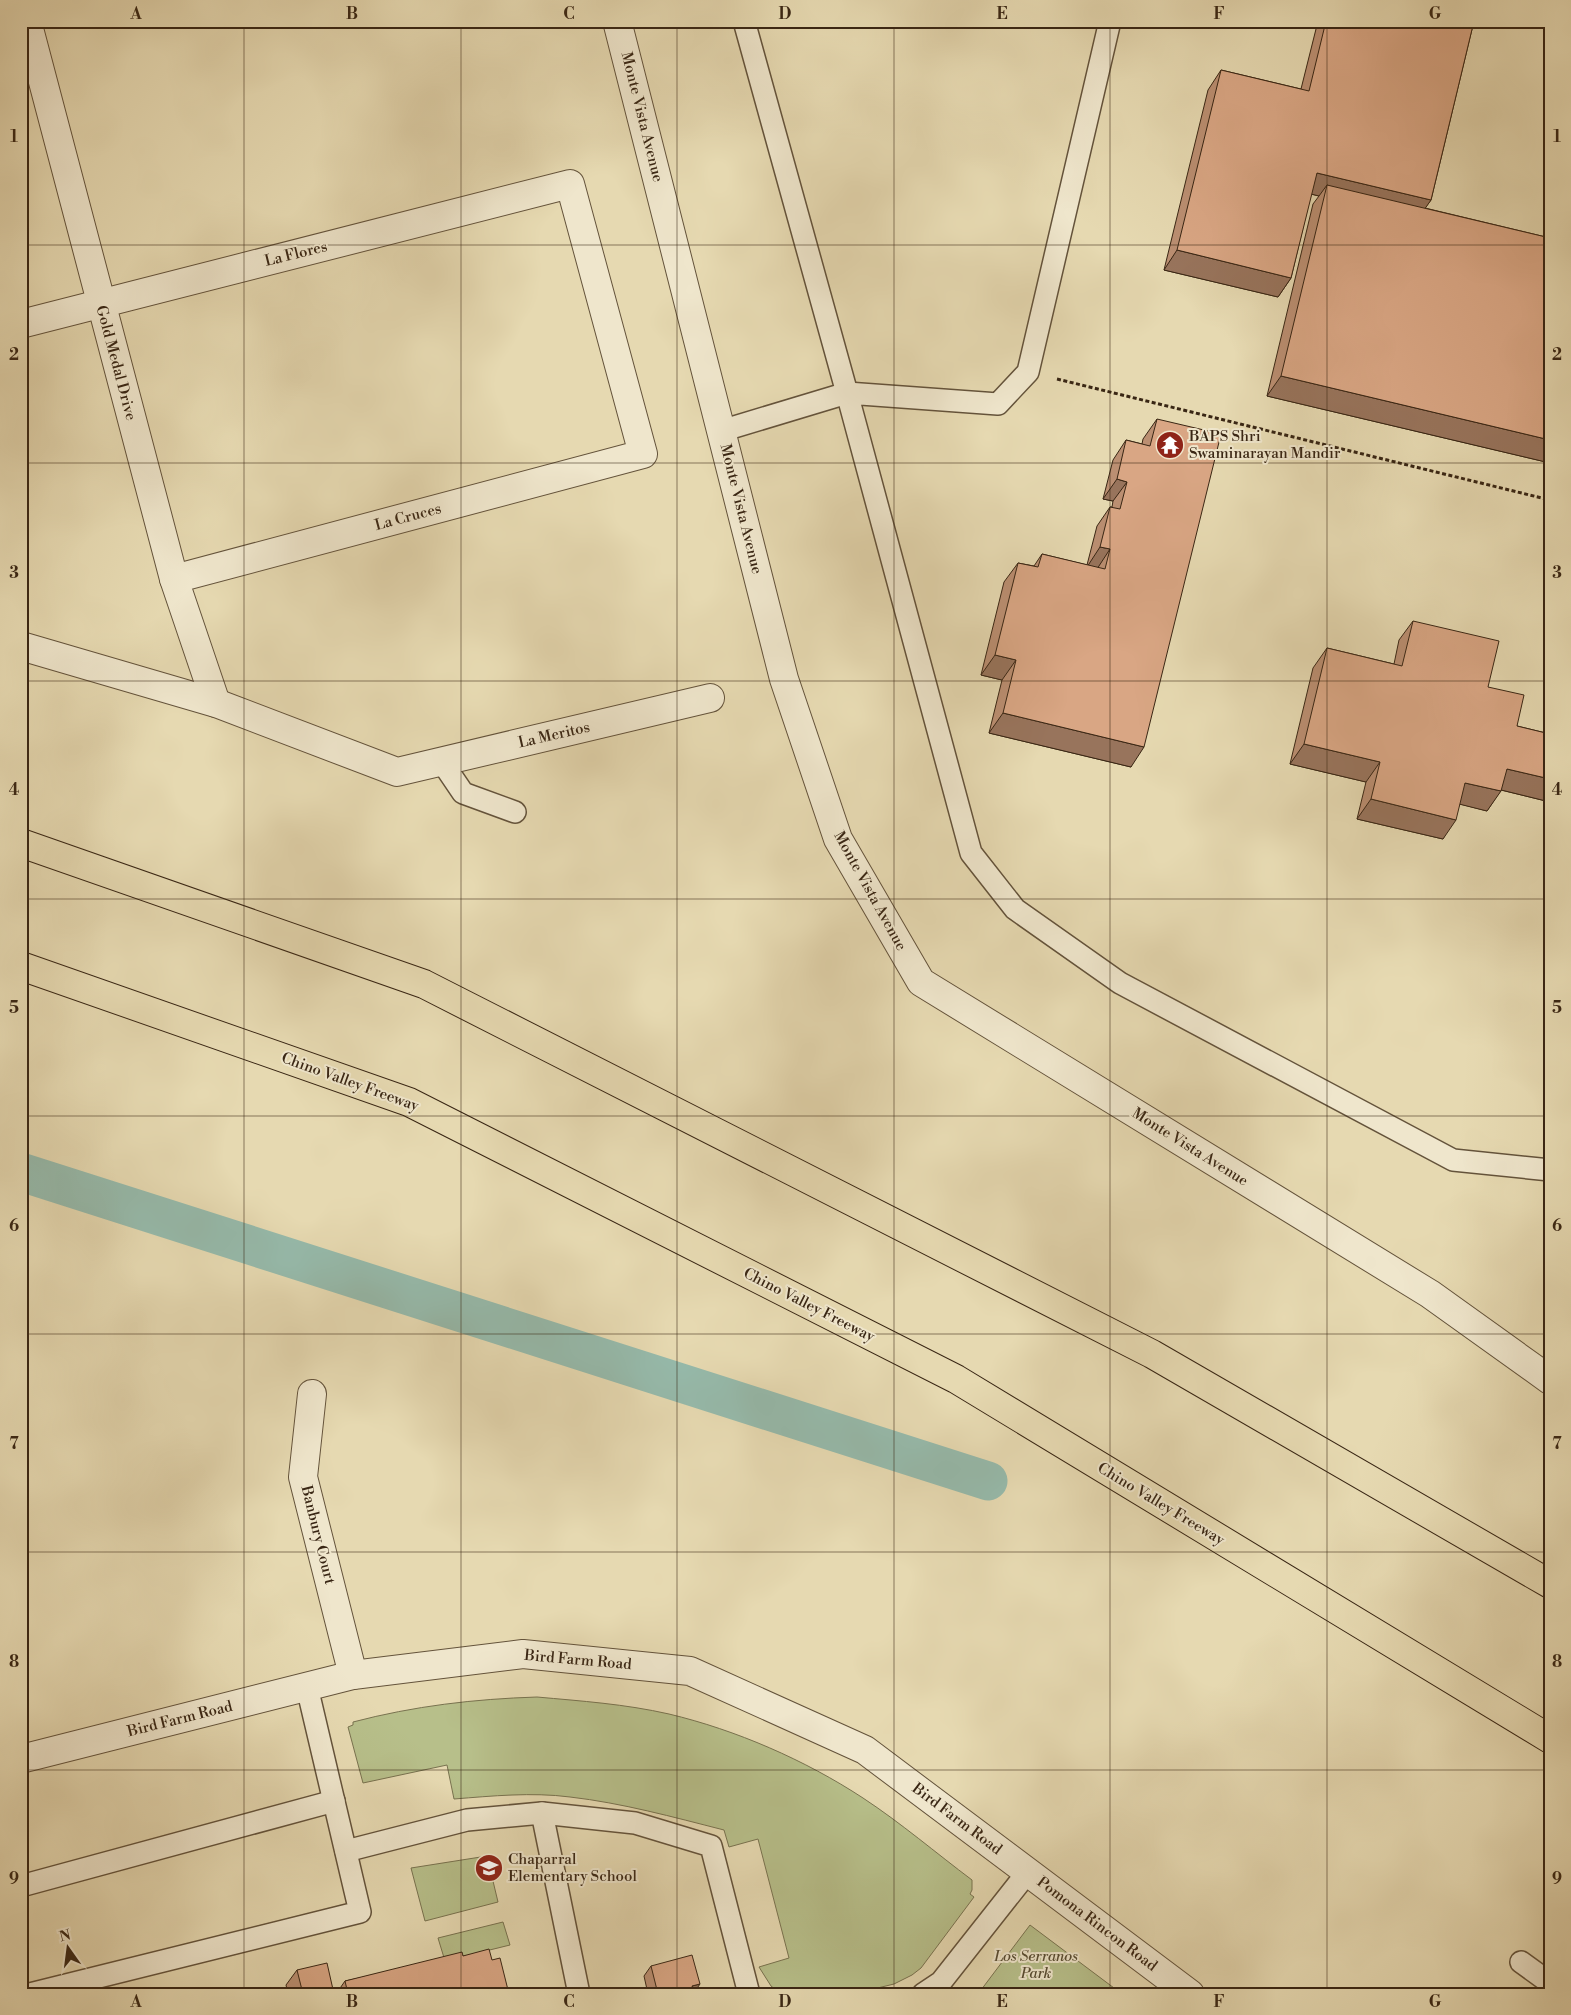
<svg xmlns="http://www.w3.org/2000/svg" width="1571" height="2015" font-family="'Libre Bodoni',serif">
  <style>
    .green { fill: #b7bf8a; stroke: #78724f }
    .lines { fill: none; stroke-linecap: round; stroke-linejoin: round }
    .canal { stroke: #96baab; stroke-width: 39 }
    .service-casing { stroke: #64533b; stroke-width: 24 }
    .minor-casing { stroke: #64533b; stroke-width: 30 }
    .motorway-casing { stroke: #392614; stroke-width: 30 }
    .path { stroke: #392614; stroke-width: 3; stroke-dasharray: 4 2.5; stroke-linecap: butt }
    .service { stroke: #efe6cc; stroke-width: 21 }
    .minor { stroke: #efe6cc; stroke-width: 28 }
    .motorway { stroke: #e6d9b1; stroke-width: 28 }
    .wall { fill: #bb8f72; stroke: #392614 }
    .shaded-wall { fill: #98745c; stroke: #392614 }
    .building { fill: #d9a684; stroke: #392614 }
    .grid { fill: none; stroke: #392614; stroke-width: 1; stroke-opacity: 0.55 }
    .labels { text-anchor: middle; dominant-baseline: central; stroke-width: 4; stroke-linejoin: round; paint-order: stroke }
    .street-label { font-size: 15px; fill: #392614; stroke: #efe6cc }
    .poi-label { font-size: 15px; fill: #392614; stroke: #efe6cc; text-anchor: start }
    .park-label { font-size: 15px; font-style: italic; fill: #584c32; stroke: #efe6cc }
    .neatline { fill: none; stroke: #392614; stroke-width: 2 }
    .grid-label { font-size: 16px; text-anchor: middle; font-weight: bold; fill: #392614 }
  </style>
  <rect width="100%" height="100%" fill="#e6d9b1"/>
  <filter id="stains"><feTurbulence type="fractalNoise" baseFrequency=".004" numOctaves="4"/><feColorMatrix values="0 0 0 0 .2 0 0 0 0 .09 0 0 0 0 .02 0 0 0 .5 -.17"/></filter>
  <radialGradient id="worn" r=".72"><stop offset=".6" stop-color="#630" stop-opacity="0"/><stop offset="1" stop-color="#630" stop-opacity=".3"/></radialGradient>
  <g class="green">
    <path d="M537,1697c44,4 88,7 132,17 67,16 136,46 194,84 38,25 73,55 109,82v10l-2,4 4,3 -53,71 -9,7 -18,9 -41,10h-72l-10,-8 -12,-19 30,-9 -31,-119 -29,8 -5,-17c-51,-13 -102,-27 -154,-33 -38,-5 -78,-1 -116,2l-7,-34 -84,18 -15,-56 5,-2v-3c61,-16 121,-23 184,-25z"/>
    <polygon points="487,1856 498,1902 425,1921 411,1868"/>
    <polygon points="503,1922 510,1945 445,1961 438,1938"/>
    <polygon points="1030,1925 1122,1994 978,1994"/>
  </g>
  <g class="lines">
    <polyline class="canal" points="21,1172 988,1481"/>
    <defs>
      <g id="service">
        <polyline points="1110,21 1028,372 998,404 847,393 971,853 1015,909 1120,983 1453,1160 1550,1170"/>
        <polyline points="721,431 847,393 744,21"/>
        <polyline points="442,762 463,793 515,812"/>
        <polyline points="542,1813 635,1823 711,1846 749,1994"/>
        <polyline points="346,1851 467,1820 542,1813 579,1994"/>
        <polyline points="21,1886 334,1801"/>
        <polyline points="1521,1962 1550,1983"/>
        <polyline points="30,1994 360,1912 307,1687"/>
        <polyline points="923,1994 941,1982 1027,1873"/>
      </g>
      <g id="minor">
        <polyline points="27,21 174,579 216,703"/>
        <polyline points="617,21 784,679 838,839 921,982 1430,1294 1550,1380"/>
        <polyline points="21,324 570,184 643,454 174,579"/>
        <polyline points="21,646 216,703 397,772 710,698"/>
        <polyline points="312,1394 303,1477 353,1675"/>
        <polyline points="21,1759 353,1675 523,1654 690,1671 865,1750 1190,1994"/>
      </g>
      <g id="motorway">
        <polyline points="21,843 424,984 1152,1354 1550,1584"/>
        <polyline points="21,966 409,1102 956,1379 1550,1739"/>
      </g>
    </defs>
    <use href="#service" class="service-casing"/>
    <use href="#minor" class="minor-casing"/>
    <use href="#motorway" class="motorway-casing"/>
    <polyline class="path" points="1057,379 1550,500"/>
    <use href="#service" class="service"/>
    <use href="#minor" class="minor"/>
    <use href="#motorway" class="motorway"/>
  </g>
  <g class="wall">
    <polygon points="1318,21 1474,21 1431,200 1425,208 1550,238 1550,463 1267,396 1313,204 1319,196 1311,194 1291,278 1278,297 1164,270 1208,90 1221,70 1301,89"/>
    <polygon points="1157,419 1131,767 989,733 1002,680 981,675 1004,582 1018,563 1034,566 1042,554 1087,565 1097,526 1110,507 1112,507 1113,501 1103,499 1113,460 1126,440 1142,444 1143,439"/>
    <polygon points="1413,621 1488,687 1517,726 1550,734 1550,802 1501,790 1487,811 1460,804 1443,839 1357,819 1366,782 1290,764 1313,668 1327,648 1394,664 1399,640"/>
    <polygon points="463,1956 492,1960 509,1994 336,1994 345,1981"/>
    <polygon points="651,1966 694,1992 694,1994 648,1994 644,1976"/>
    <polygon points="297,1970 334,1994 288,1994 286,1985"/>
  </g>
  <g class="shaded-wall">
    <polygon points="1317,173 1431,200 1417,220 1327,185 1319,196 1303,192"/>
    <polygon points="1177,250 1291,278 1278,297 1164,270"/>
    <polygon points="1281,376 1550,440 1550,463 1267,396"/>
    <polygon points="1117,479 1127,482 1113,501 1103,499"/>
    <polygon points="1100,547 1110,549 1097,569 1087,567"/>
    <polygon points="995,655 1016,660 1002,680 981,675"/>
    <polygon points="1003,713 1144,747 1131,767 989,733"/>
    <polygon points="1304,744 1380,762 1366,782 1290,764"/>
    <polygon points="1507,769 1550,779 1550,802 1493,788"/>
    <polygon points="1465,783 1501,791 1487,811 1451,802"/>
    <polygon points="1371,799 1456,820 1443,839 1357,819"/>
    <polygon points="700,1984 693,1994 692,1986"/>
  </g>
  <g class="building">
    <polygon points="1326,21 1474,21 1431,200 1317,173 1291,278 1177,250 1221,70 1309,91"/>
    <polygon points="1327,185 1550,238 1550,440 1281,376"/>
    <polygon points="1157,419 1221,434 1144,747 1003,713 1016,660 995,655 1018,563 1038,567 1042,554 1105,569 1110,549 1100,547 1110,507 1120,509 1127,482 1117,479 1126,440 1150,446"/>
    <polygon points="1413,621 1499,641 1488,687 1524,695 1517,726 1550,734 1550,779 1507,769 1501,791 1465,783 1456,820 1371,799 1380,762 1304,744 1327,648 1402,666"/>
    <polygon points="489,1949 492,1960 500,1958 509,1994 348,1994 345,1981 462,1952 463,1956"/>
    <polygon points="692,1955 700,1984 692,1986 694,1994 658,1994 651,1966"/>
    <polygon points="327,1963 334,1994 303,1994 297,1970"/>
  </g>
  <path class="grid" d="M244,21v1973M461,21v1973M677,21v1973M894,21v1973M1110,21v1973M1327,21v1973M21,245h1529M21,463h1529M21,681h1529M21,899h1529M21,1116h1529M21,1334h1529M21,1552h1529M21,1770h1529"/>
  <defs>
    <symbol id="temple-disc" viewBox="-11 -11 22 22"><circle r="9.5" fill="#8f2418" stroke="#efe6cc"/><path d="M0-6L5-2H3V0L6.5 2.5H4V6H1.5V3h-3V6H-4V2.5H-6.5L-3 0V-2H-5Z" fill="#fff"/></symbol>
    <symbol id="school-disc" viewBox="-11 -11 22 22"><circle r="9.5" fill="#8f2418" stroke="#efe6cc"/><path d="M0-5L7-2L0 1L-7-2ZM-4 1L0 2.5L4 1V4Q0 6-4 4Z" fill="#fff"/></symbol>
  </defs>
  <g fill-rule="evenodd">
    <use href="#temple-disc" x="1154" y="429" width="32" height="32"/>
    <use href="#school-disc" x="473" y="1852" width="32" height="32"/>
  </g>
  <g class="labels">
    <g class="street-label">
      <text transform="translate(642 117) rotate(76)">Monte Vista Avenue</text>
      <text transform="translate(296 254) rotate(-14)">La Flores</text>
      <text transform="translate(116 363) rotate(75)">Gold Medal Drive</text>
      <text transform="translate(741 509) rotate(76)">Monte Vista Avenue</text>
      <text transform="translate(408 517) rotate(-15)">La Cruces</text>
      <text transform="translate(554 735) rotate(-13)">La Meritos</text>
      <text transform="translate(870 891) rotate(61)">Monte Vista Avenue</text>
      <text transform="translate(350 1082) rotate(20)">Chino Valley Freeway</text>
      <text transform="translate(1190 1147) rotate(32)">Monte Vista Avenue</text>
      <text transform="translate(809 1305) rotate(27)">Chino Valley Freeway</text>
      <text transform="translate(1161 1504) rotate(31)">Chino Valley Freeway</text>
      <text transform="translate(318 1535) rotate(76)">Banbury Court</text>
      <text transform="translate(578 1660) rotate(5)">Bird Farm Road</text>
      <text transform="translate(180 1719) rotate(-14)">Bird Farm Road</text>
      <text transform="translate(957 1819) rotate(37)">Bird Farm Road</text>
      <text transform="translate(1097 1924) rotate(37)">Pomona Rincon Road</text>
    </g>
    <g class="poi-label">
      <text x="1189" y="436">BAPS Shri<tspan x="1189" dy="17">Swaminarayan Mandir</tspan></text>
      <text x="508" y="1859">Chaparral<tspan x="508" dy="17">Elementary School</tspan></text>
    </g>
    <g class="park-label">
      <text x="1036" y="1956">Los Serranos<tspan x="1036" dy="17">Park</tspan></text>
    </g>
  </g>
  <rect width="1571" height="2015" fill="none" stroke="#e6d9b1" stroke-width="55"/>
  <g transform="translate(68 1948) rotate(346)" stroke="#efe6cc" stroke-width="4" paint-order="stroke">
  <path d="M0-4L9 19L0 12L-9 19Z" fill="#392614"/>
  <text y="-8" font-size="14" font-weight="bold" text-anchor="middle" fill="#392614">N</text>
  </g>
  <rect x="28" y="28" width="1516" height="1960" class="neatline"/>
  <g class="grid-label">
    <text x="136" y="19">A</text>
    <text x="352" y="19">B</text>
    <text x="569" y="19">C</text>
    <text x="785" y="19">D</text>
    <text x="1002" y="19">E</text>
    <text x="1219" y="19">F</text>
    <text x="1435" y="19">G</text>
    <text x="14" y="142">1</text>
    <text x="1557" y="142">1</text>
    <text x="14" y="360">2</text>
    <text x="1557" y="360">2</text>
    <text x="14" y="578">3</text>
    <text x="1557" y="578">3</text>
    <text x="14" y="795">4</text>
    <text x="1557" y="795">4</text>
    <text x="14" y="1013">5</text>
    <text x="1557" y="1013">5</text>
    <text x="14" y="1231">6</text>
    <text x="1557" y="1231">6</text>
    <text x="14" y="1449">7</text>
    <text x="1557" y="1449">7</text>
    <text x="14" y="1667">8</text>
    <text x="1557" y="1667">8</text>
    <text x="14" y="1884">9</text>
    <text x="1557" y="1884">9</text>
    <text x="136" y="2007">A</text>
    <text x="352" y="2007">B</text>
    <text x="569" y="2007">C</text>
    <text x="785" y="2007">D</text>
    <text x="1002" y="2007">E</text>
    <text x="1219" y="2007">F</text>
    <text x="1435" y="2007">G</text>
  </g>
  <rect width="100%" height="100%" filter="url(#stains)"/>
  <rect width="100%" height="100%" fill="url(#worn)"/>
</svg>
